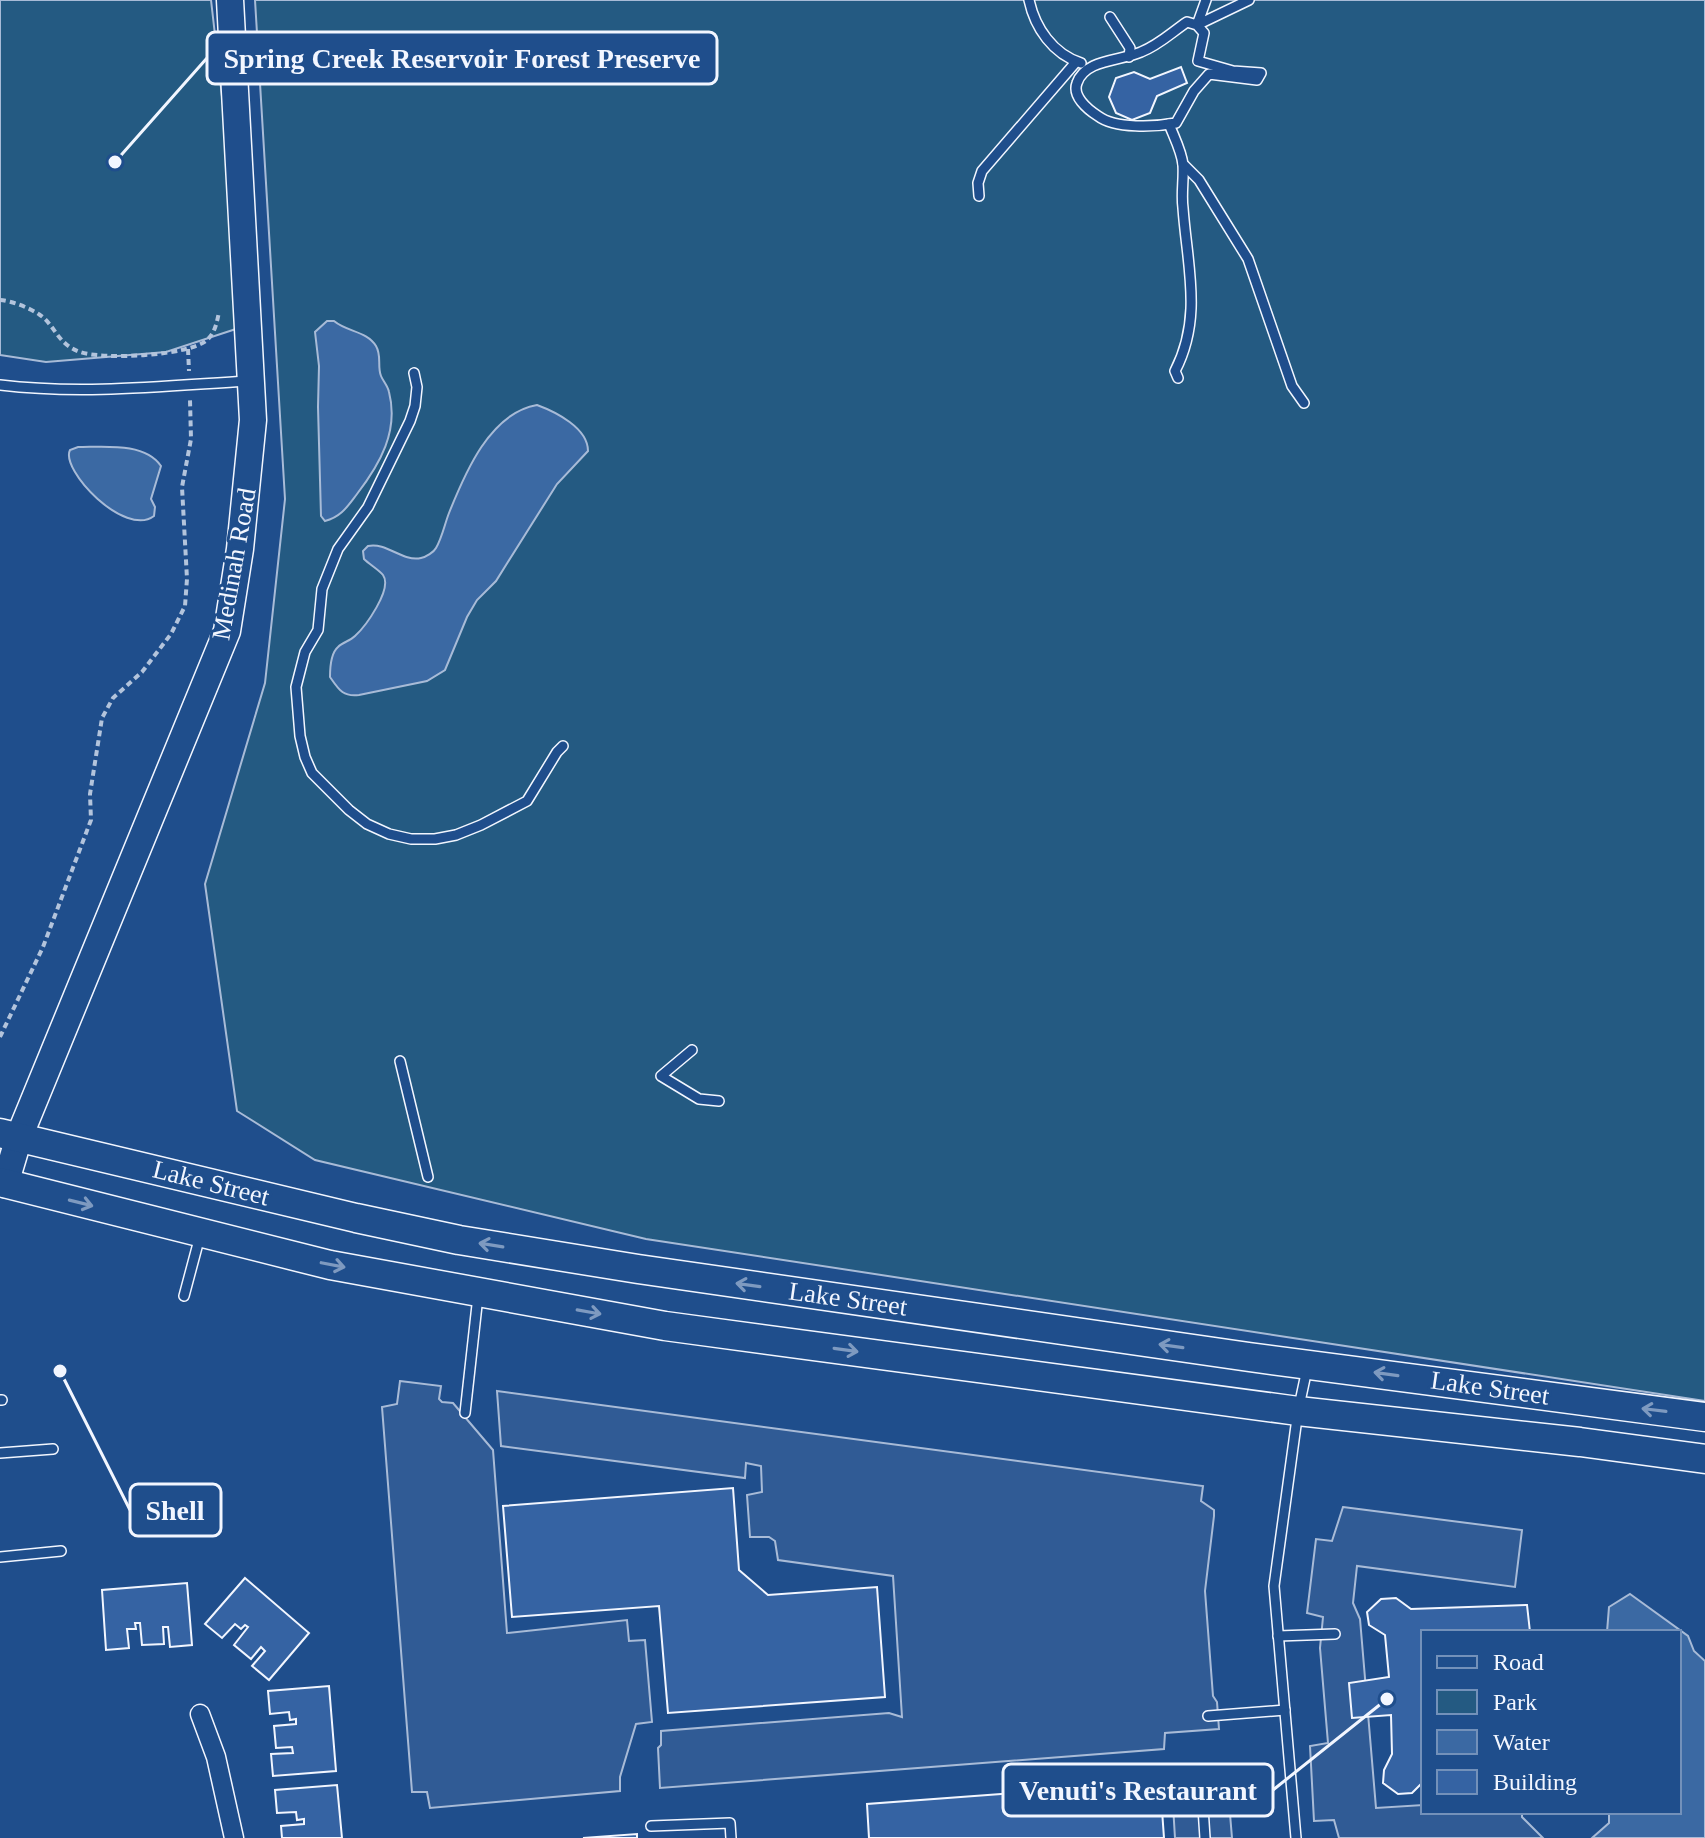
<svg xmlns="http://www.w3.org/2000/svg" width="1705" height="1838" font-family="'Times New Roman',serif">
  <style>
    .green { fill: #245a82; stroke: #a8bbd7; stroke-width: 2 }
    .parking { fill: #305b95; stroke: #a8bbd7; stroke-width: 2 }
    .water { fill: #3b69a3; stroke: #a8bbd7; stroke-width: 2 }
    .building { fill: #3563a3; stroke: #f2f6ff; stroke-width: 2 }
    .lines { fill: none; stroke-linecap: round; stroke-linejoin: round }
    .service-casing { stroke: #f2f6ff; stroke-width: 12 }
    .minor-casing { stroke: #f2f6ff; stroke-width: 21 }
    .secondary-casing { stroke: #f2f6ff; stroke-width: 29 }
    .primary-casing { stroke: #f2f6ff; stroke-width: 31 }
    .path { stroke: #b3c4dc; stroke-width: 4; stroke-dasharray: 6 4; stroke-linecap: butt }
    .service { stroke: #1f4e8c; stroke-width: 9 }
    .minor { stroke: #1f4e8c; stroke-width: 18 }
    .secondary { stroke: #1f4e8c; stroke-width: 26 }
    .primary { stroke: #1f4e8c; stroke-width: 28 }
    .oneway { stroke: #7e9ac0 }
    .labels { text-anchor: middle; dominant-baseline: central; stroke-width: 6; stroke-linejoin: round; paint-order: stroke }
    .street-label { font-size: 26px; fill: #f2f6ff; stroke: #1f4e8c }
    .leader { fill: none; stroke: #f2f6ff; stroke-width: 3 }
    .callout-dot { fill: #f2f6ff; stroke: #1f4e8c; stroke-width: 3 }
    .callout { fill: #1f4e8c; stroke: #f2f6ff; stroke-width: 3 }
    .callout-label { font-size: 28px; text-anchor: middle; font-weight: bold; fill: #f2f6ff }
  </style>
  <rect width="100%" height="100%" fill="#1f4e8c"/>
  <g class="green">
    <polygon points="0,0 211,0 248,325 166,352 46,362 0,355"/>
    <polygon points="255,0 1705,0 1705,1401 646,1239 315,1160 237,1111 205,884 265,683 285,499"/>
  </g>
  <g class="parking">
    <polygon points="400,1381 441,1386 439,1399 442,1402 453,1403 493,1450 507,1633 627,1620 629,1641 645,1640 652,1722 636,1724 620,1777 620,1791 430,1808 427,1792 412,1792 382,1407 397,1404"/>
    <polygon points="497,1391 1203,1486 1201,1501 1214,1510 1214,1516 1205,1591 1213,1696 1217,1702 1219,1729 1165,1733 1164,1749 660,1788 658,1748 661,1745 661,1731 889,1713 902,1717 893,1576 778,1560 775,1541 769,1537 750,1537 747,1495 762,1492 761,1466 746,1463 745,1478 501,1446"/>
    <polygon points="1343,1507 1522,1530 1515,1587 1357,1566 1353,1603 1360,1619 1376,1808 1423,1805 1423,1812 1522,1812 1522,1817 1543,1838 1339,1838 1334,1820 1314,1821 1310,1746 1328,1743 1320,1648 1323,1617 1307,1613 1316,1539 1332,1541"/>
    <polygon points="1226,1766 1232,1838 1175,1838 1171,1772"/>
  </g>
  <g class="water">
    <path d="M327,321h7c13,11 33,10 42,25 6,10 1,20 5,30 2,5 7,10 8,16 10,39 -9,72 -32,102 -10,13 -16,23 -32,27l-4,-5 -3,-109 1,-41 -4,-34z"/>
    <path d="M537,405c19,7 51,23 51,46l-31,33 -61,97 -19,19 -10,17 -22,53 -18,11 -68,14c-16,2 -20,-5 -29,-18 0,-9 1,-24 8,-30 5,-5 12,-6 17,-11 10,-9 38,-47 28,-61 -4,-5 -14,-11 -19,-16l-1,-8 5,-5c19,-4 34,16 53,12 5,-1 13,-6 15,-10 6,-10 9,-25 13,-35 16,-40 41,-100 88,-108z"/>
    <path d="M78,447c26,0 67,-5 83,19l-10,33 4,8 -1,9c-29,22 -94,-46 -84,-66z"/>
    <polygon points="1630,1594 1688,1636 1694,1651 1705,1661 1705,1838 1592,1838 1609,1823 1609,1812 1679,1812 1679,1632 1607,1632 1609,1607"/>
  </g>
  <g class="building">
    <polygon points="1181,67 1187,83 1157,96 1150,113 1132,120 1116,113 1109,97 1116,78 1134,72 1150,79"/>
    <polygon points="733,1488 739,1570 768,1595 877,1587 885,1697 668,1713 659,1606 512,1617 503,1506"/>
    <polygon points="245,1578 309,1633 269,1680 252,1666 265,1651 261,1647 251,1659 234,1645 248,1627 245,1625 241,1629 235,1624 222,1638 205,1624"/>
    <polygon points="187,1583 192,1645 170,1647 168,1627 163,1627 164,1644 142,1645 140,1623 135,1623 136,1629 127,1629 129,1648 106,1650 102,1590"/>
    <polygon points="1396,1598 1411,1609 1527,1605 1530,1632 1423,1632 1423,1782 1412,1793 1398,1794 1383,1783 1384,1770 1392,1754 1391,1715 1352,1718 1349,1683 1389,1677 1385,1635 1369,1625 1367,1612 1381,1599"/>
    <polygon points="329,1686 336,1771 273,1776 271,1754 293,1753 292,1747 276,1748 274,1726 296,1724 296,1719 290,1720 289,1712 270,1714 268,1691"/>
    <polygon points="1160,1782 1164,1838 869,1838 867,1804"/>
    <polygon points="337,1785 342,1838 282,1838 281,1826 304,1824 304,1819 297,1820 296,1812 277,1813 275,1790"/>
    <polygon points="637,1834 637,1838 583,1838"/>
  </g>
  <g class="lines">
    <defs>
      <g id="service">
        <path d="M1029,0c6,28 24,54 52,63"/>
        <path d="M1206,0l-9,25 7,8 -6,28 35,10 28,2 -4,7 -48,-6 -15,17 -18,32c-21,4 -61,6 -78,-7 -11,-7 -26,-20 -21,-33 8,-24 44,-22 64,-31 18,-7 31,-20 46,-30l10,3 52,-25"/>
        <polyline points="1110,17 1130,48 1129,57"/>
        <path d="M1169,124c5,13 13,28 14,41 1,14 -2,29 0,43 4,57 20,109 -8,163l3,7"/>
        <polyline points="1183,164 1199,180 1248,259 1292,386 1304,403"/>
        <polyline points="979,196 978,183 982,171 1076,62"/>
        <polyline points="414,373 417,387 415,406 410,421 368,507 338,549 322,589 318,630 305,652 296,687 300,736 305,757 312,773 349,810 367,824 389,834 411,839 435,839 456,835 481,825 527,801 557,752 563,746"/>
        <path d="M0,385c82,10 165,1 247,-4"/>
        <polyline points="692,1050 661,1076 699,1099 719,1101"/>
        <polyline points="400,1061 428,1177"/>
        <polyline points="184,1296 200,1236"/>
        <polyline points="0,1400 2,1400"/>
        <polyline points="465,1413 478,1296"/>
        <polyline points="0,1453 53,1449"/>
        <polyline points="0,1557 61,1551"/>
        <polyline points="1278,1636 1335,1634"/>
        <polyline points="1208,1716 1285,1710"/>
        <polyline points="1201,1777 1205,1838"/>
        <polyline points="651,1826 730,1823 731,1838"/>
        <polyline points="1296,1838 1274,1586 1298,1411 1307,1369"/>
      </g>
      <polyline id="minor" points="200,1714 216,1757 234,1838"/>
      <polyline id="secondary" points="5,1184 19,1137 227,631 240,549 253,420 230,0"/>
      <g id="primary">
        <polyline points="0,1133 356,1218 459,1240 638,1269 1249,1357 1705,1417"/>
        <polyline points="0,1182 330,1265 665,1326 1298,1411 1580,1442 1705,1459"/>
      </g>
    </defs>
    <use href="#service" class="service-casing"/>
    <use href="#minor" class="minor-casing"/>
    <use href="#secondary" class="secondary-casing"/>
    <use href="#primary" class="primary-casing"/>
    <g class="path">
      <path d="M0,300c12,1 30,8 40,15 15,10 17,29 40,37 23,8 109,4 127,-12 8,-7 10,-18 12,-28"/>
      <polyline points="188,349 189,371"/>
      <polyline points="0,1037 43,947 91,820 90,794 102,718 113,698 142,672 171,634 185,606 187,579 182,487 191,439 190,400"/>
    </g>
    <use href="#service" class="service"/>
    <use href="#minor" class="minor"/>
    <use href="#secondary" class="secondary"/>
    <use href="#primary" class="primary"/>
  </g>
  <defs><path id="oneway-shaft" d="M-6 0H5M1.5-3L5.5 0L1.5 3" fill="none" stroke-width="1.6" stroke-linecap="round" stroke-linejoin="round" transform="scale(2)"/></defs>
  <g class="oneway">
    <use href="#oneway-shaft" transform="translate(81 1203) rotate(14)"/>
    <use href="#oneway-shaft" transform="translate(491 1245) rotate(-171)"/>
    <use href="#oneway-shaft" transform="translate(333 1265) rotate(11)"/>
    <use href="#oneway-shaft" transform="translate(748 1285) rotate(-172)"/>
    <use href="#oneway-shaft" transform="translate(589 1312) rotate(10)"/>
    <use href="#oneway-shaft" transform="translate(1171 1346) rotate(-172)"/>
    <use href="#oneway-shaft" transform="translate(846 1350) rotate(8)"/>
    <use href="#oneway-shaft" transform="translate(1386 1374) rotate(-172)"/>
    <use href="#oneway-shaft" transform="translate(1654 1410) rotate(-173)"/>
  </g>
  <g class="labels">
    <g class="street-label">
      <text transform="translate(234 564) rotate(-80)">Medinah Road</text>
      <text transform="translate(211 1183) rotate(14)">Lake Street</text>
      <text transform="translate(848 1299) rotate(8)">Lake Street</text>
      <text transform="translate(1490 1388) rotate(8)">Lake Street</text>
    </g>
  </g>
  <path class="leader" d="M115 162L207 58M60 1371L130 1510M1387 1699L1273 1790"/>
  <g class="callout-dot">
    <circle cx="115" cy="162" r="8"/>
    <circle cx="60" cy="1371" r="8"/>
    <circle cx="1387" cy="1699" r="8"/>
  </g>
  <g class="callout">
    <rect x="207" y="32" width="510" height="52" rx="8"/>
    <rect x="130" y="1484" width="91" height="52" rx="8"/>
    <rect x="1003" y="1764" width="270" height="52" rx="8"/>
  </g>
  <g class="callout-label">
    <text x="462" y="68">Spring Creek Reservoir Forest Preserve</text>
    <text x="175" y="1520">Shell</text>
    <text x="1138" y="1800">Venuti's Restaurant</text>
  </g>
  <rect x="1421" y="1630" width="260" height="184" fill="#1f4e8c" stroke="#7391ba" stroke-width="2"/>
  <rect x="1437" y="1656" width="40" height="12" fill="#1f4e8c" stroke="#7391ba" stroke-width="2"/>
  <text x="1493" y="1670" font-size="24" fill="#f2f6ff">Road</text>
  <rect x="1437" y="1690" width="40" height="24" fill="#245a82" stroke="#7391ba" stroke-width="2"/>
  <text x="1493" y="1710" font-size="24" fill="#f2f6ff">Park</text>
  <rect x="1437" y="1730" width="40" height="24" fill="#3b69a3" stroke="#7391ba" stroke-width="2"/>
  <text x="1493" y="1750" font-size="24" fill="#f2f6ff">Water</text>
  <rect x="1437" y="1770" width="40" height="24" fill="#3563a3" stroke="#7391ba" stroke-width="2"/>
  <text x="1493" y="1790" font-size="24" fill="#f2f6ff">Building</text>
</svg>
